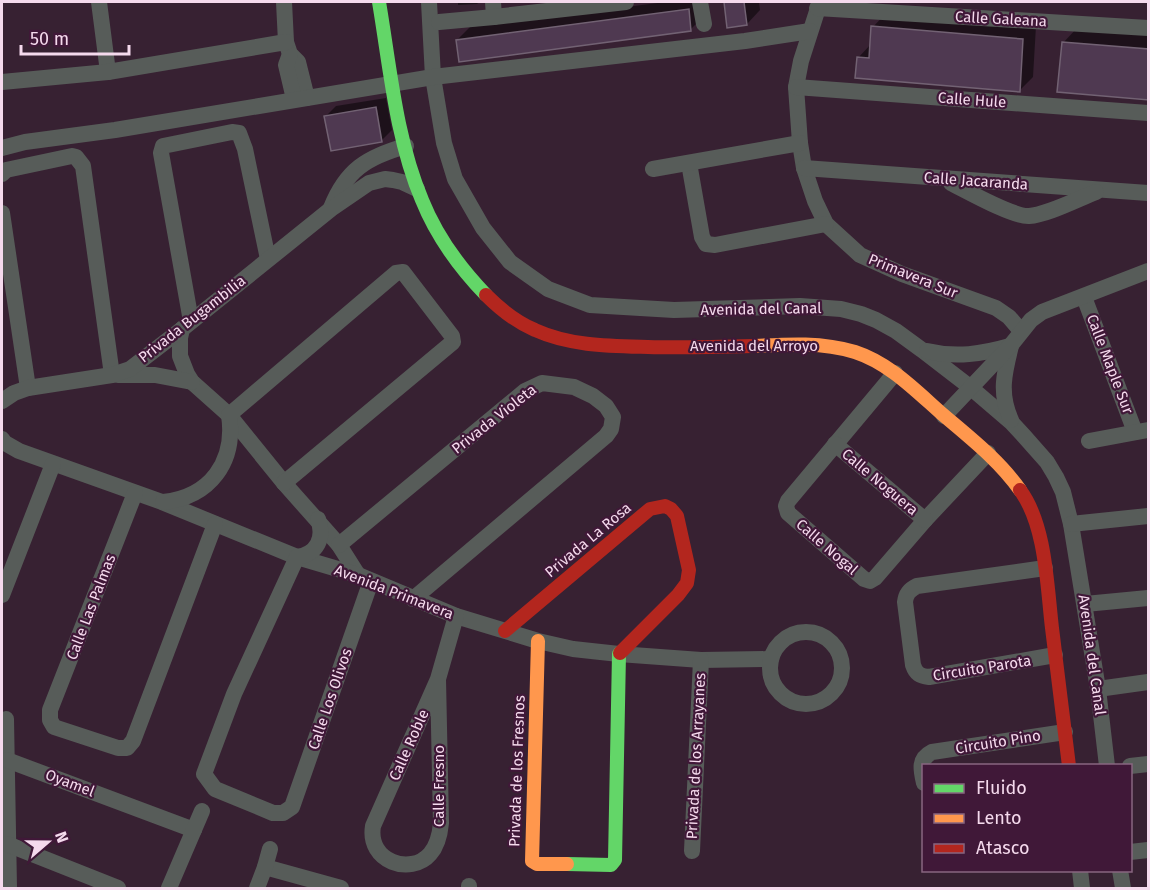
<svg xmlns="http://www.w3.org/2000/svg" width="1150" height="890" font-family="'Fira Sans',sans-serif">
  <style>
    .shadow { fill: #0007 }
    .building { fill: #4f3951; stroke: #726273; stroke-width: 1.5 }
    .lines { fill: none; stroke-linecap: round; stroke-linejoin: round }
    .street { stroke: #575c59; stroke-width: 16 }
    .fast { stroke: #63d668; stroke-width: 14 }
    .slow { stroke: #ff974d; stroke-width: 14 }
    .jam { stroke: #b3261e; stroke-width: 14 }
    .labels { text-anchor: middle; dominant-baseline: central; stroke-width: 4.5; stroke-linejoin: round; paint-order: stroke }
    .street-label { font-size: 15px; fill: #f5daed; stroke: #401838 }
  </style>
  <rect width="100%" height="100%" fill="#372132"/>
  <g class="shadow">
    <polygon points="458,2 480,2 477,4 458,5"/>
    <polygon points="665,2 702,2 704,16 691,29 457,40 470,27"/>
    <polygon points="725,2 759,2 760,10 747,24 729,26"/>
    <polygon points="886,13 1036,26 1033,77 1020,90 858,58 871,44 873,27"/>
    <polygon points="1076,29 1148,35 1148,99 1063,43"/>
    <polygon points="386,98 392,130 382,140 332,149 326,116 336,106"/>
  </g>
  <g class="building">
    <polygon points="724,2 744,2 747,25 727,28"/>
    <polygon points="689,9 691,31 459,62 456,40"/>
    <polygon points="871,26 1023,39 1020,92 855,78 857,57 869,58"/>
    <polygon points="1062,42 1149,49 1149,100 1057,92"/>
    <polygon points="376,107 382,142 331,151 324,116"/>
  </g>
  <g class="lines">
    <g class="street">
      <polyline points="99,2 108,72"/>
      <polyline points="284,2 286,42 290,54 298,62 307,98"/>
      <polyline points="429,2 433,77 444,143 455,179 483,228 510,262 548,289 590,305 674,310 800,306 841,309 861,314 876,320 896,331 922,350 970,387 1012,423 1024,436 1047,462 1056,477 1063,492 1071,524 1098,689 1107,766"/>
      <polyline points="493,2 494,17"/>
      <polyline points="700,2 704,24"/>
      <polyline points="820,2 801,61 796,87 800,143 804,168 815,201 826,224 860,255 902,274 996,308 1009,317 1021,331"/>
      <polyline points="817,8 1148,28"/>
      <polyline points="439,22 494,17 626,2"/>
      <polyline points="290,54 286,65 294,99"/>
      <polyline points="2,82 108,72 286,42"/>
      <polyline points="796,87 1148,113"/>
      <polyline points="2,148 25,142 115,130 433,77 745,41 810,31"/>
      <polyline points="689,163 702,237 706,244 715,245 826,224"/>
      <polyline points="804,168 1148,193"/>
      <polyline points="653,169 800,143"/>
      <polyline points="2,174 6,170 72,156 76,157 83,166 112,375"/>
      <path d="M951,183c16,8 62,34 78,33 18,-1 49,-17 67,-24"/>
      <path d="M331,208c15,-38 36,-51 75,-62"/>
      <polyline points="2,213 28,388"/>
      <polyline points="1084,297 1135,432"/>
      <polyline points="191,321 161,153 163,146 232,132 239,133 245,149 268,259"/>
      <polyline points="182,329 180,338 180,356 187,374 192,382 229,415 284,483 339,545 358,575"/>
      <path d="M1011,346c-7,28 -12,47 0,74"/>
      <path d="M927,351c29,7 55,3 83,-5"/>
      <polyline points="895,373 788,501 786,506 788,513 864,579 870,581 875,578 925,520 988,453"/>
      <polyline points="118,375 155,375 192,382"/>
      <polyline points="2,401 14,393 28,388 112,375 130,369 182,329 331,209 369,183 385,179 393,180 402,182 417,189"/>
      <polyline points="944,416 1011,345 1031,320 1042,312 1148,271"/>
      <polyline points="2,439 5,443 19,451 162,502 297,557 358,575 456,616 538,641 573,649 619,654 701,660 771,659"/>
      <polyline points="1089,441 1148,430"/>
      <polyline points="835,444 925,520"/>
      <polyline points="135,493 50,710 50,720 54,727 118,748 127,748 133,741 215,524"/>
      <path d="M163,502c47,-5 73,-40 66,-87l167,-142 7,-1 49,64 1,6 -169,141"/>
      <path d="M318,519c7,19 -1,35 -21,38l-63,137 -30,80 11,15 58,24h10l9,-6 79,-226"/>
      <polyline points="1071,524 1148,516"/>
      <polyline points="339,545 525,391 542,383 574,387 593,396 606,406 613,417 611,429 606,436 413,599"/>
      <path d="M1045,568l-128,18c-8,4 -11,8 -12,16l8,63c3,9 7,11 16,12l126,-22"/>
      <polyline points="2,595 53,464"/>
      <polyline points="1085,604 1148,598"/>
      <circle cx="806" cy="668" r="36"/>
      <path d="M438,679l3,144c-1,11 -3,22 -11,31 -19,22 -63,8 -57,-28l65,-147 18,-63"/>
      <polyline points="1098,689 1148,682"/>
      <polyline points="6,719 9,888"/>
      <polyline points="7,760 194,830"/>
      <polyline points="1130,766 1148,764"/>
      <path d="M924,783c-3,-13 -6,-24 8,-31l133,-20"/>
      <polyline points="7,844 118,888"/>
      <polyline points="692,851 701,660"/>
      <polyline points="1130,852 1148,850"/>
      <polyline points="265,867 341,888"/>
      <polyline points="1080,870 1082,888"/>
      <polyline points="1120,870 1123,888"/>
      <polyline points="469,886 469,888"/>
      <polyline points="169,888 202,811"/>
      <polyline points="257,888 265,867 270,849"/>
    </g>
    <g class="fast">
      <path d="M379,2c11,65 17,137 43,198 14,35 38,68 64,95"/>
      <polyline points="567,864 611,865 615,860 619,654 620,653"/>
    </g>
    <g class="slow">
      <path d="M755,346c34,-2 67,-4 100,6 34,11 60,38 86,61 28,24 58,47 79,77"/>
      <polyline points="538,641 532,861 537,864 567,864"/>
    </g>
    <g class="jam">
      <path d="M486,295c14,14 30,27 49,35 35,16 75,16 113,17 36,1 71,0 107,-1"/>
      <path d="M1020,490c26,35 27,96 32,138 6,46 11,92 17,138"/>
      <polyline points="505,631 650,509 665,506 671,509 677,516 689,570 687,583 678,595 620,653"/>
    </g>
  </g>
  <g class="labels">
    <g class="street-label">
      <text transform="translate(1001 19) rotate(3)">Calle Galeana</text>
      <text transform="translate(972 100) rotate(4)">Calle Hule</text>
      <text transform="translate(976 181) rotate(4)">Calle Jacaranda</text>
      <text transform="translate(913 276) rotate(22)">Primavera Sur</text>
      <text transform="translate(761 309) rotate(-1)">Avenida del Canal</text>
      <text transform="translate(192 319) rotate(-38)">Privada Bugambilia</text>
      <text x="754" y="346">Avenida del Arroyo</text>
      <text transform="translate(1110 364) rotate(69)">Calle Maple Sur</text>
      <text transform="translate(494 419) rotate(-38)">Privada Violeta</text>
      <text transform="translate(880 482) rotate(40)">Calle Noguera</text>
      <text transform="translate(588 540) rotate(-40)">Privada La Rosa</text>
      <text transform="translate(827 547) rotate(41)">Calle Nogal</text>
      <text transform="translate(394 592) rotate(21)">Avenida Primavera</text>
      <text transform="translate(91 607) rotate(-69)">Calle Las Palmas</text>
      <text transform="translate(1092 655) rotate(82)">Avenida del Canal</text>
      <text transform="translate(982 668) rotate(-9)">Circuito Parota</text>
      <text transform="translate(330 699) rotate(-71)">Calle Los Olivos</text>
      <text transform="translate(998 742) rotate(-9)">Circuito Pino</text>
      <text transform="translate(409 745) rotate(-66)">Calle Roble</text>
      <text transform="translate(696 756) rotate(-87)">Privada de los Arrayanes</text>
      <text transform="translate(517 771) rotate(-88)">Privada de los Fresnos</text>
      <text transform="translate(70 783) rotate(21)">Oyamel</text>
      <text transform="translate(439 786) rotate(-90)">Calle Fresno</text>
    </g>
  </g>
  <rect width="1150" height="890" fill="none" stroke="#f5daed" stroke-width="6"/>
  <rect x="922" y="764" width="210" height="108" fill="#401838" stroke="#886680" stroke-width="1.5"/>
  <rect x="934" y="784" width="30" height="9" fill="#63d668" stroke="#886680" stroke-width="1.5"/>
  <text x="976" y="794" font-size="18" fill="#f5daed">Fluido</text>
  <rect x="934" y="814" width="30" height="9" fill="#ff974d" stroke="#886680" stroke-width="1.5"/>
  <text x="976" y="824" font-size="18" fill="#f5daed">Lento</text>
  <rect x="934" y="844" width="30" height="9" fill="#b3261e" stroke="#886680" stroke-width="1.5"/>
  <text x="976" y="854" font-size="18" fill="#f5daed">Atasco</text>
  <g transform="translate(48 842) rotate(70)" stroke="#401838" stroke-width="4.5" paint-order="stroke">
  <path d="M0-4.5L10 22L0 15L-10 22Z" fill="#f5daed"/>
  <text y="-9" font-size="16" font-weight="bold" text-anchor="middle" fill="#f5daed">N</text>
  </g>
  <path d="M21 45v9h108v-9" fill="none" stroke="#f5daed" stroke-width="3"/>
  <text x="30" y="45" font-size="18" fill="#f5daed" stroke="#401838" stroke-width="4.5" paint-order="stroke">50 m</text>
</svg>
